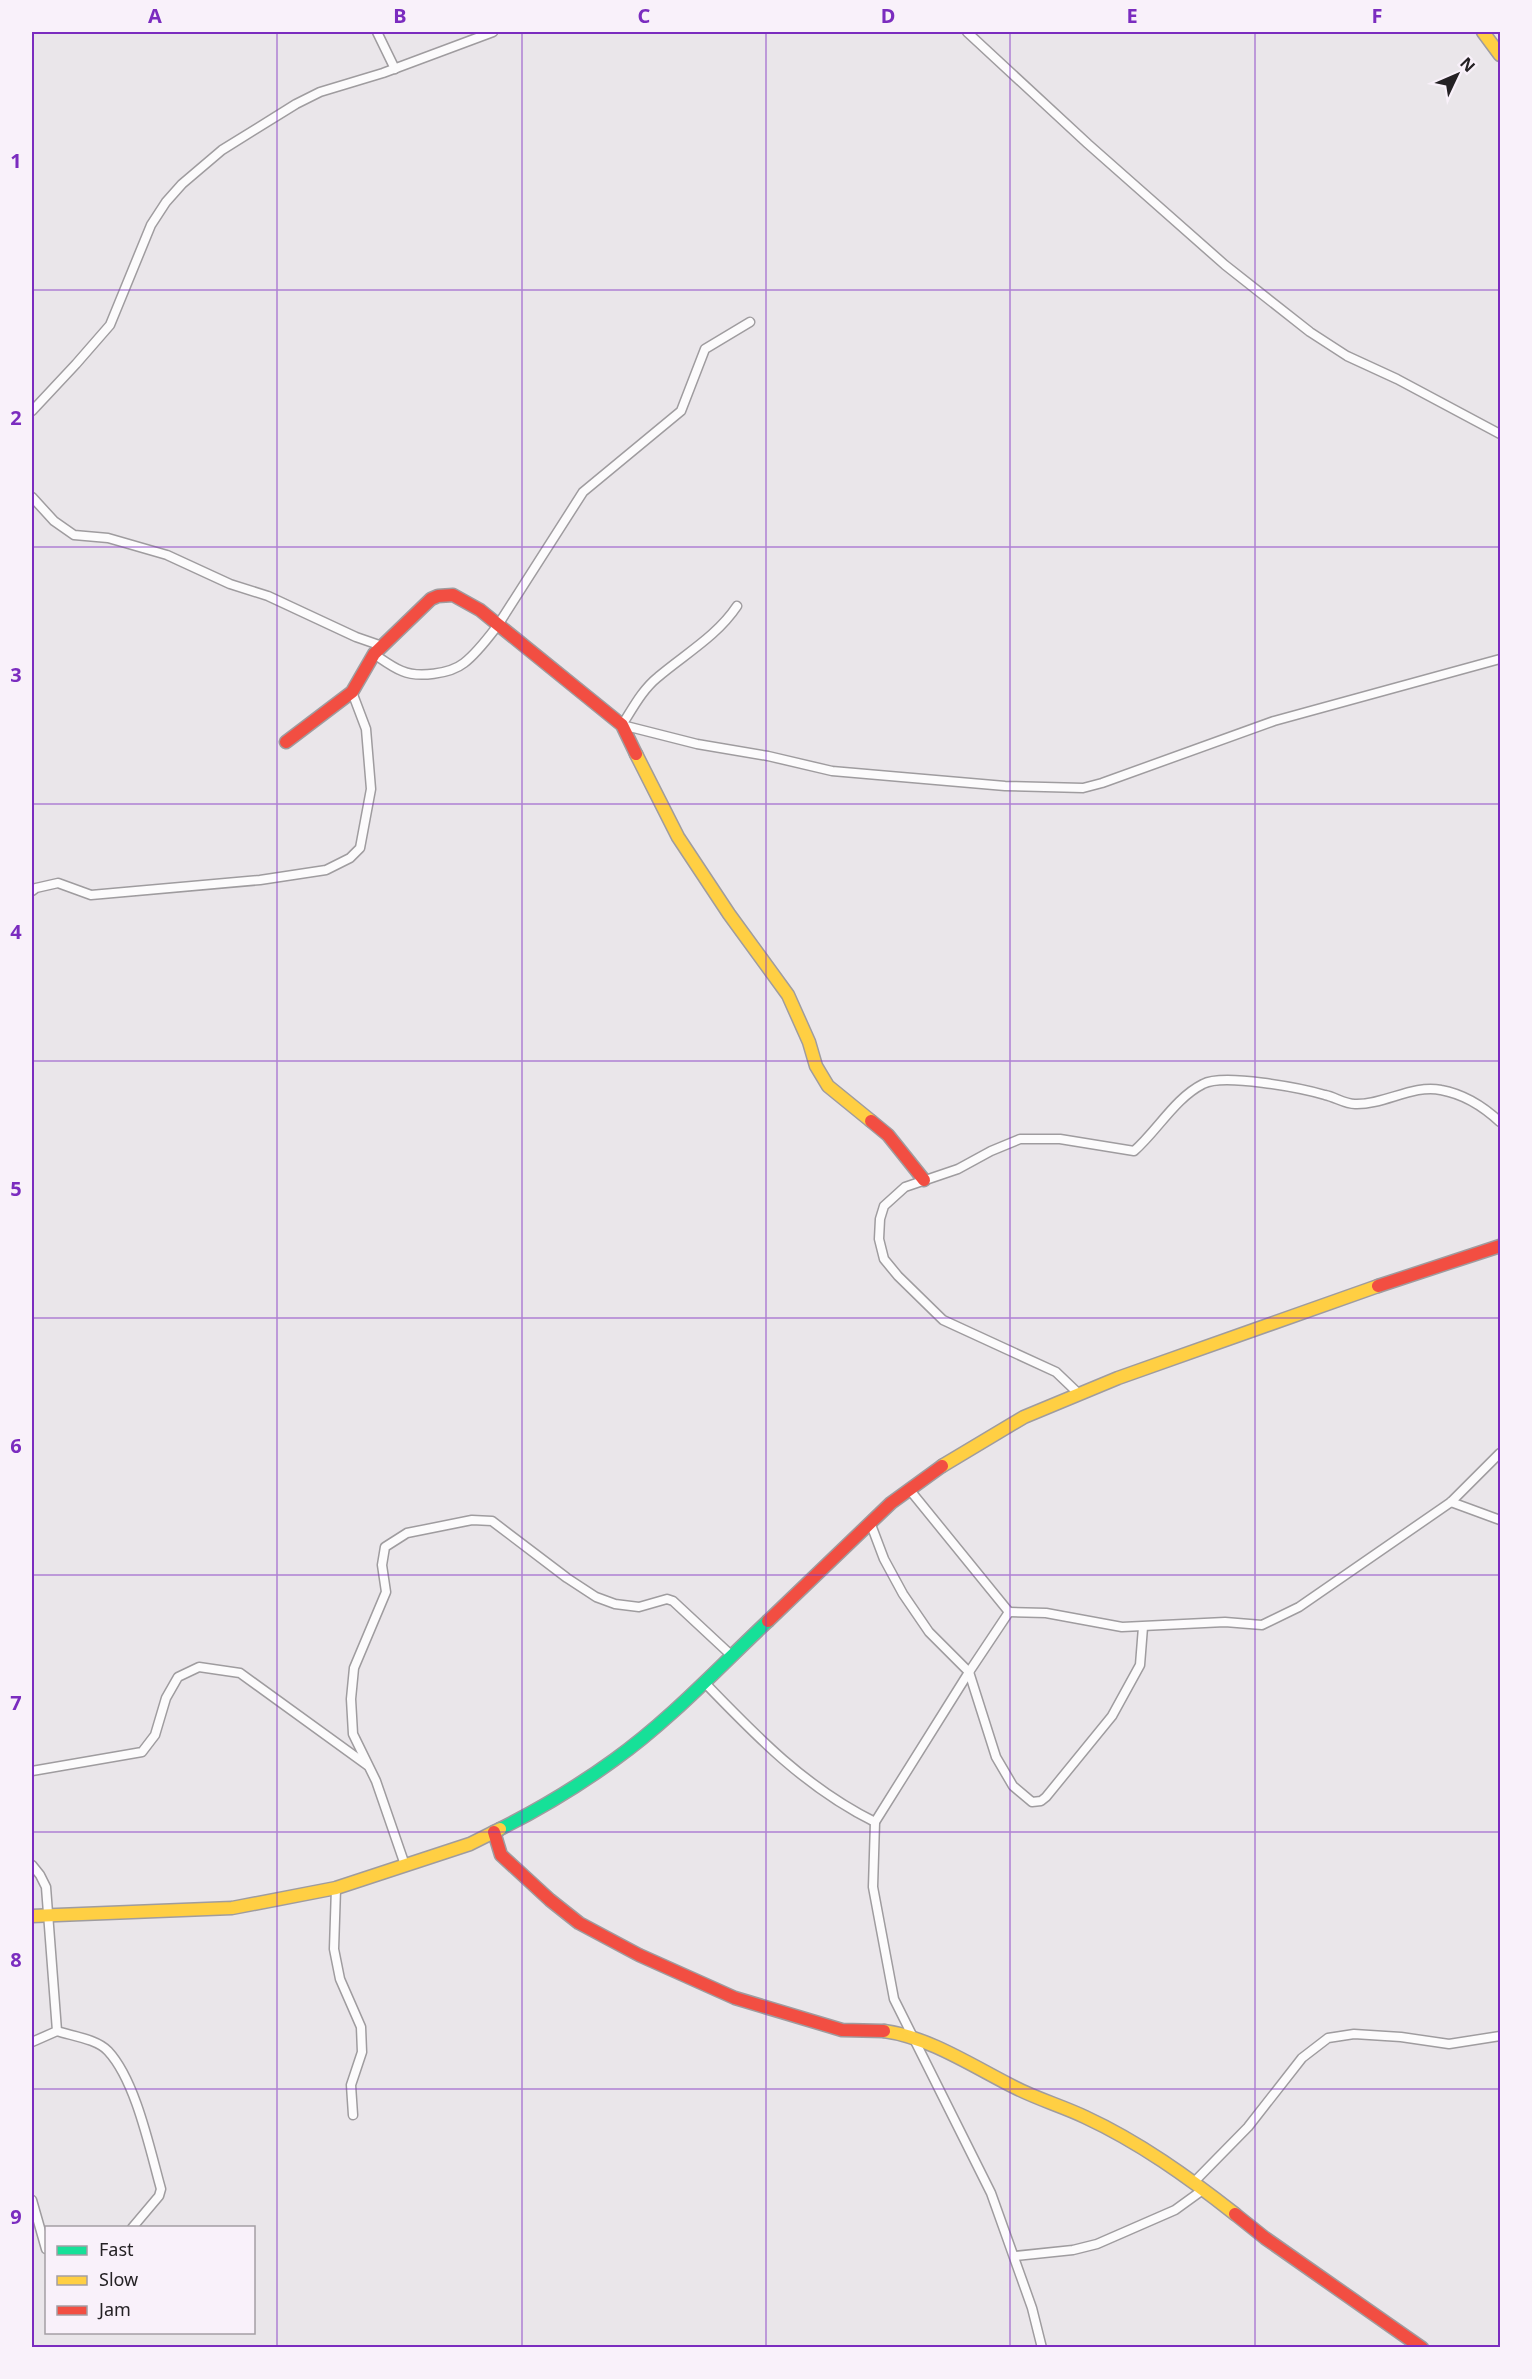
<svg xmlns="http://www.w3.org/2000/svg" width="1532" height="2379" font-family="'Noto Sans',sans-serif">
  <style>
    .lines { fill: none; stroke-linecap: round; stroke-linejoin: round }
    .street-casing { stroke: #9f9c9f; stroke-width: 11 }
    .fast-casing { stroke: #9f9c9f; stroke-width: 15 }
    .slow-casing { stroke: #9f9c9f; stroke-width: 15 }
    .jam-casing { stroke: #9f9c9f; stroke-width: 15 }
    .street { stroke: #fcfbfc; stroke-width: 8 }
    .fast { stroke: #16e098; stroke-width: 12 }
    .slow { stroke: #ffcf43; stroke-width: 12 }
    .jam { stroke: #f24e42; stroke-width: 12 }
    .grid { fill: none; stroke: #7b2cbf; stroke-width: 1.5; stroke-opacity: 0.55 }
    .neatline { fill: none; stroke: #7b2cbf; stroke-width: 2 }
    .grid-label { font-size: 20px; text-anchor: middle; font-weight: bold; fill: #7b2cbf }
  </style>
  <rect width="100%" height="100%" fill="#eae6ea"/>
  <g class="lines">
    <defs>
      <g id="street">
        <polyline points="377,32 395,69"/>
        <polyline points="967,32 1088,144 1225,265 1310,332 1347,356 1397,379 1500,434"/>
        <polyline points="32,411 76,364 110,325 151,225 166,202 182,184 222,150 296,104 320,92 383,73 493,32"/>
        <polyline points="32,497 54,521 74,535 108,538 167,555 230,584 268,596 356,637 382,646"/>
        <path d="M737,606c-20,30 -52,48 -79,71 -16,13 -25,31 -36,48l75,19 71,12 64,15 173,15 78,2 19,-5 172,-62 226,-62"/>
        <path d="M374,654c9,6 18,13 28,17 16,7 48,3 62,-8 13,-10 24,-25 34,-38l85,-133 98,-81 24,-62 45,-27"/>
        <polyline points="32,891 36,888 58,883 91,895 260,880 326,870 350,858 360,848 371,789 366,729 352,692"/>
        <path d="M1079,1394l-23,-22 -113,-52 -45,-44 -14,-17 -5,-20 1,-20 4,-13 21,-19 53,-18 33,-18 29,-12h40l74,12c23,-20 41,-53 69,-67 20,-11 98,4 122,11 10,2 20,9 30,9 29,1 58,-20 86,-14 22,4 43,17 59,32"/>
        <polyline points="909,1489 1009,1612 969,1672 875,1822 873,1887 894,1999 991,2193 1032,2308 1042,2348"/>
        <polyline points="1451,1502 1500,1520"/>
        <polyline points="870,1522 884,1559 903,1594 929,1632 969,1672 996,1757 1013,1786 1032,1802 1041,1801 1046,1797 1112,1716 1140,1665 1143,1627"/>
        <polyline points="1009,1612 1046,1613 1122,1627 1225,1622 1262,1625 1299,1607 1451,1502 1500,1453"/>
        <path d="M704,1682c52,54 102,106 171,140"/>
        <polyline points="32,1771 142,1752 155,1735 166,1698 178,1677 199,1667 240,1673 367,1765"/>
        <polyline points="32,1865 40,1875 46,1887 57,2031 32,2042"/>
        <polyline points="405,1865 376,1781 353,1734 351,1699 354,1668 386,1592 382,1565 385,1547 407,1533 472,1520 492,1521 567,1578 596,1597 615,1604 639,1607 667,1599 673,1601 731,1655"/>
        <polyline points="336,1888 334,1949 340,1979 361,2027 362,2052 351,2085 353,2115"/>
        <path d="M57,2031c15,5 40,8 51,20 28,30 42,99 53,138l-2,7 -27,32"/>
        <polyline points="1194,2182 1248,2127 1302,2058 1328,2038 1354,2034 1401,2037 1449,2044 1500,2036"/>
        <polyline points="32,2200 46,2249"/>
        <polyline points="1015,2256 1073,2250 1097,2244 1175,2210 1204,2189"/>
      </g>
      <path id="fast" d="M500,1829c40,-20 78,-43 114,-69 56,-40 104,-92 154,-139"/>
      <g id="slow">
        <polyline points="1483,32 1500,55"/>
        <polyline points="636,754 678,837 729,914 788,995 809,1042 816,1066 828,1086 871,1121"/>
        <polyline points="942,1466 1024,1417 1118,1378 1378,1286"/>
        <polyline points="32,1916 232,1908 336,1888 470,1844 500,1829"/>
        <path d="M884,2031c45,6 90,36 130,56 23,12 48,19 71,30 54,25 103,60 150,97"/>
      </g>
      <g id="jam">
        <polyline points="286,742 352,692 374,654 431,599 438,596 453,595 480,610 622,725 636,754"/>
        <polyline points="871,1121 888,1135 924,1180"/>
        <polyline points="1378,1286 1500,1246"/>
        <polyline points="768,1621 891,1503 942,1466"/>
        <polyline points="494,1832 501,1855 550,1900 579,1923 639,1955 735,1998 842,2030 884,2031"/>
        <polyline points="1235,2214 1265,2238 1422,2348"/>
      </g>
    </defs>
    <use href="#street" class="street-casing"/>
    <use href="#fast" class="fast-casing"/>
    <use href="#slow" class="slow-casing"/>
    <use href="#jam" class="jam-casing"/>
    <use href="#street" class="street"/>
    <use href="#fast" class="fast"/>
    <use href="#slow" class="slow"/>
    <use href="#jam" class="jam"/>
  </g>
  <path class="grid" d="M277,32v2316M522,32v2316M766,32v2316M1010,32v2316M1255,32v2316M32,290h1468M32,547h1468M32,804h1468M32,1061h1468M32,1318h1468M32,1575h1468M32,1832h1468M32,2089h1468"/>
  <rect width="1532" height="2379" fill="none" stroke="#f9f1fa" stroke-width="66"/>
  <rect x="45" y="2226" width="210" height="108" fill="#f9f1fa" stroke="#a49ea4" stroke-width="1.5"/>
  <rect x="57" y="2246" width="30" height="9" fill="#16e098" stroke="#a49ea4" stroke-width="1.5"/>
  <text x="99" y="2256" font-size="18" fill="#242124">Fast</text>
  <rect x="57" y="2276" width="30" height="9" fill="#ffcf43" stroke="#a49ea4" stroke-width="1.5"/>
  <text x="99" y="2286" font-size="18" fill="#242124">Slow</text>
  <rect x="57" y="2306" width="30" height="9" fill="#f24e42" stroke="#a49ea4" stroke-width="1.5"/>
  <text x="99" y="2316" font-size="18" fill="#242124">Jam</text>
  <g transform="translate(1457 75) rotate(46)" stroke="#f9f1fa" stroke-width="4.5" paint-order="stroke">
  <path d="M0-4.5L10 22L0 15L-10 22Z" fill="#242124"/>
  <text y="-9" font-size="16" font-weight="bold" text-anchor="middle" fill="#242124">N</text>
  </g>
  <rect x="33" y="33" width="1466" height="2313" class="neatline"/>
  <g class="grid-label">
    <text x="155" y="23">A</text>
    <text x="400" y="23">B</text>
    <text x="644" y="23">C</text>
    <text x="888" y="23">D</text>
    <text x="1132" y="23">E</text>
    <text x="1377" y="23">F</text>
    <text x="16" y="168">1</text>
    <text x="16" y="425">2</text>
    <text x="16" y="682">3</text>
    <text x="16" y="939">4</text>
    <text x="16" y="1196">5</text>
    <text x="16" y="1453">6</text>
    <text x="16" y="1710">7</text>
    <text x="16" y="1967">8</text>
    <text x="16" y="2224">9</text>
  </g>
</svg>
